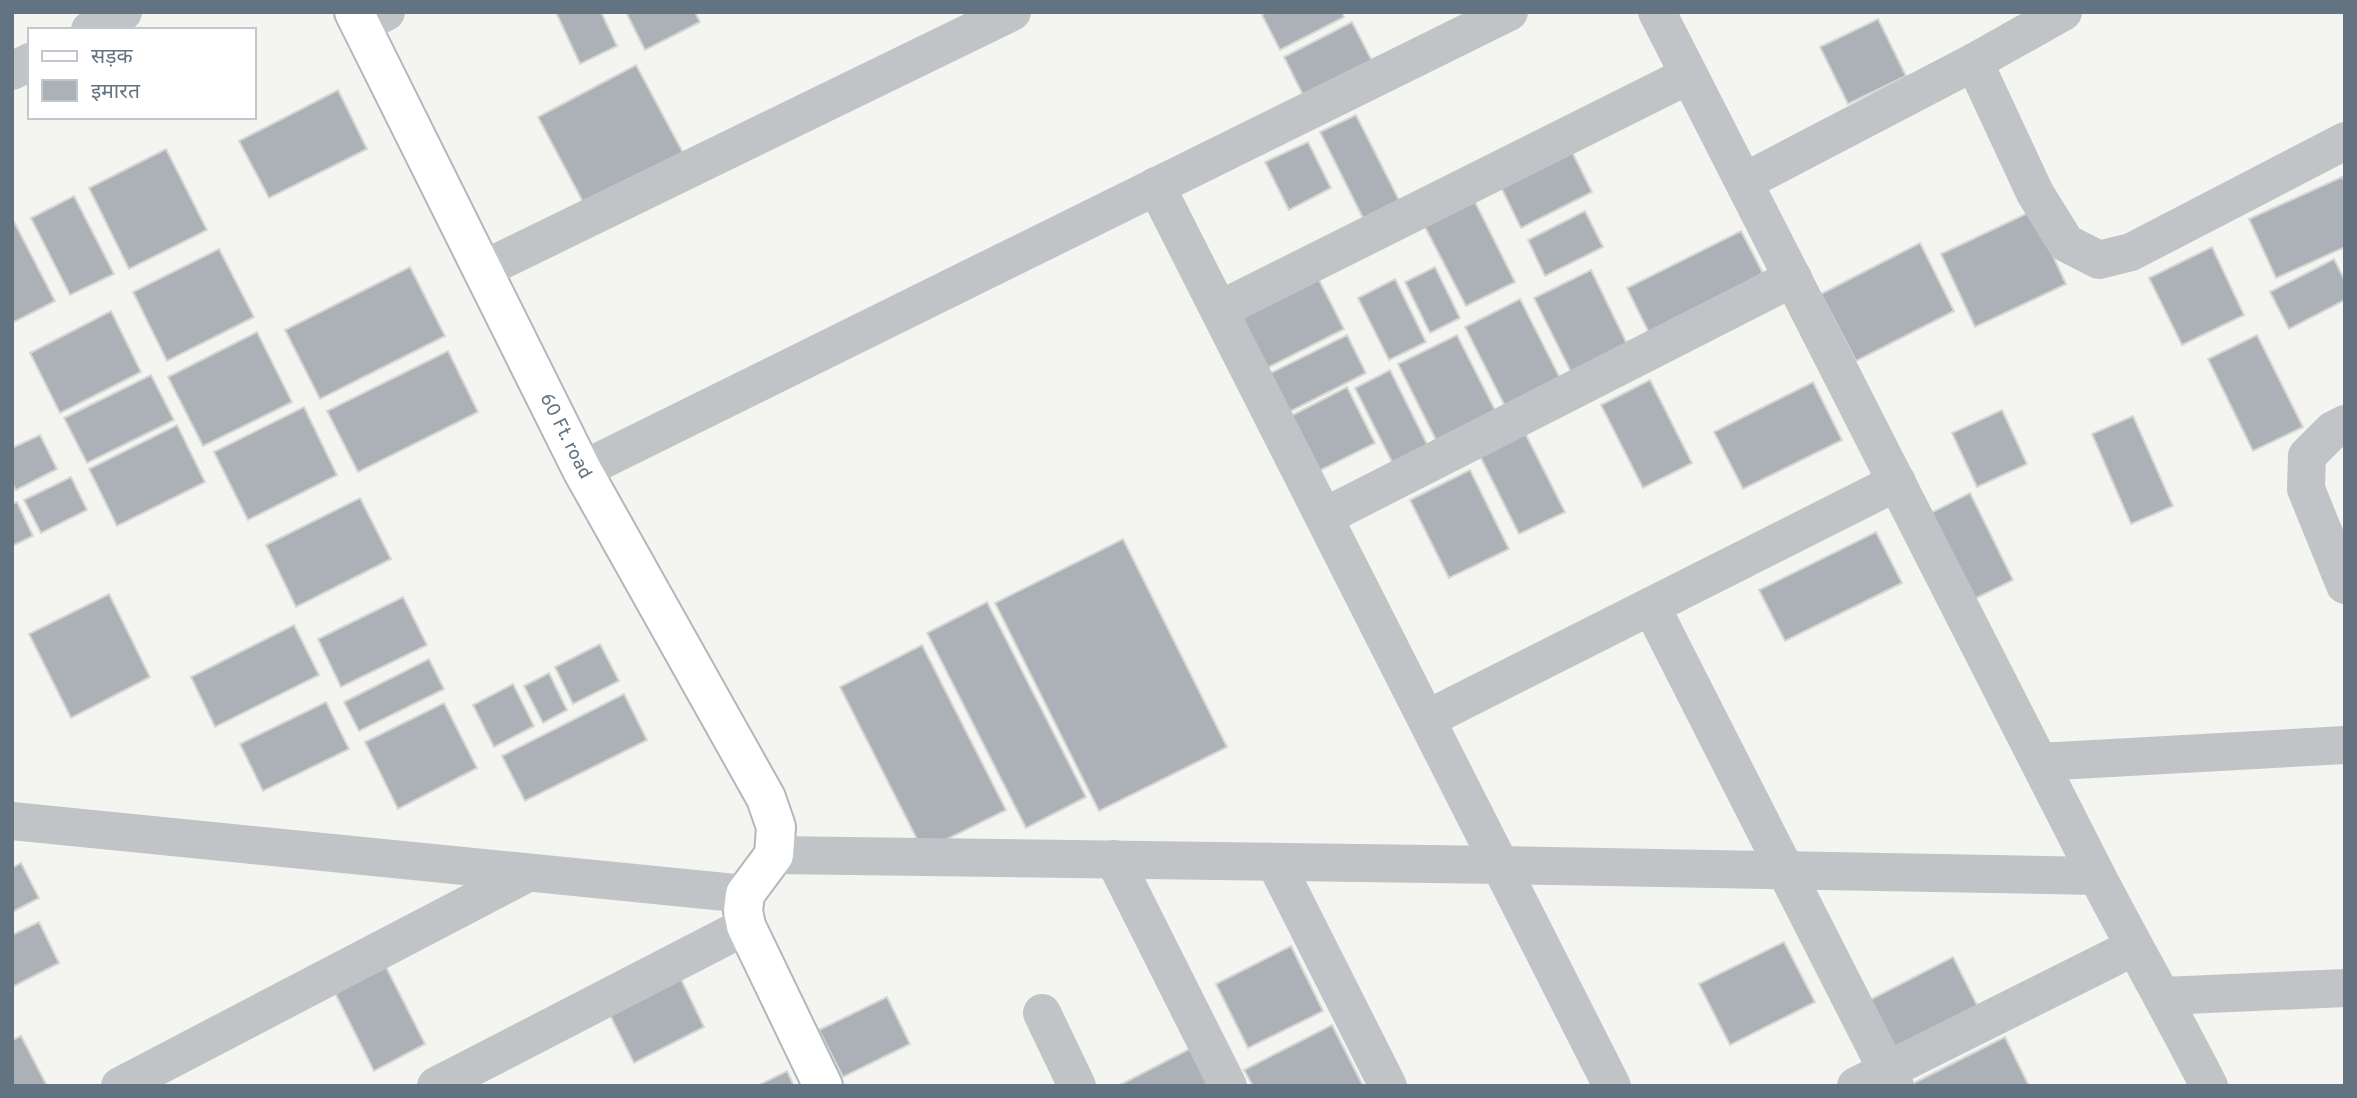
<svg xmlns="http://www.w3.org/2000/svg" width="2357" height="1098" font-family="Overpass,'Noto Sans Devanagari',sans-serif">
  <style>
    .building { fill: #abb1b6; stroke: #d6d6d4; stroke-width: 2 }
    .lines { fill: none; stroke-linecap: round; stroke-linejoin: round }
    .secondary-casing { stroke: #b2b7bb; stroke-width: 42 }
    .street { stroke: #c0c4c7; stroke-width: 38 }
    .secondary { stroke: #fff; stroke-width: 38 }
    .labels { text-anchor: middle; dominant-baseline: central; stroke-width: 7; stroke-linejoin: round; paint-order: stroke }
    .street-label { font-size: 19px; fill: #647381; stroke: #fff }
  </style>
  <rect width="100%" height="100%" fill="#f4f5f1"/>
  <g class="building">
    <polygon points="556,12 601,12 617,46 580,64"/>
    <polygon points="626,12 695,12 700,22 645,50"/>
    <polygon points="1267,12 1342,12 1344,17 1280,50 1262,15"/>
    <polygon points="1878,19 1906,76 1848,104 1820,47"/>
    <polygon points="1352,22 1373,63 1304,97 1284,57"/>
    <polygon points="636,65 688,162 590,215 538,117"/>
    <polygon points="338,90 367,149 269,198 239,141"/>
    <polygon points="1356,115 1401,204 1365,222 1320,132"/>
    <polygon points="1308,142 1331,188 1289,210 1265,162"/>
    <polygon points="1570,148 1592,192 1521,228 1499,183"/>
    <polygon points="166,149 207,230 129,269 89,188"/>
    <polygon points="2342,177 2345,183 2345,247 2276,278 2249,219"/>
    <polygon points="74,196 114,274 70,295 31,218"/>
    <polygon points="1474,200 1515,282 1466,306 1424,225"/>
    <polygon points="1585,211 1603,247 1545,276 1528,240"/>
    <polygon points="2032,211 2066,284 1975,327 1941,254"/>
    <polygon points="12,218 55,301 14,322 12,318"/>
    <polygon points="1741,231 1767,281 1652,339 1627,288"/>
    <polygon points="1920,243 1954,311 1856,361 1821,294"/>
    <polygon points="2212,247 2244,315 2182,345 2149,278"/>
    <polygon points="219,249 254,317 167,361 133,292"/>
    <polygon points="2334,259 2345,281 2345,300 2289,329 2270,292"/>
    <polygon points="410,267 445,336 320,399 285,330"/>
    <polygon points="1435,267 1460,318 1430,333 1405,282"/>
    <polygon points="1591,270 1629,348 1573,376 1534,298"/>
    <polygon points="1317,276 1344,329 1267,368 1240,314"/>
    <polygon points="1395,279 1426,342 1389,360 1358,298"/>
    <polygon points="1520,299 1562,382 1507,410 1465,327"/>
    <polygon points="111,311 141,372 60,413 30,353"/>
    <polygon points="257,332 292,402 203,446 168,377"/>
    <polygon points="1347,335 1366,373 1289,412 1269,374"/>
    <polygon points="1457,335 1497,414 1438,444 1398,364"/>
    <polygon points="2257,335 2303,427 2253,451 2208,359"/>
    <polygon points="448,351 478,412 358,472 327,411"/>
    <polygon points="1390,370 1431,452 1396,470 1355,388"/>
    <polygon points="151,375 174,420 87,463 64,418"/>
    <polygon points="1650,380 1692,463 1643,488 1601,405"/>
    <polygon points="1813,382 1842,440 1743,489 1714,432"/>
    <polygon points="1347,387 1375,443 1311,475 1283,420"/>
    <polygon points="304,407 337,475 248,520 214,452"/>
    <polygon points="2002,410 2027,464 1977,487 1952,433"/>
    <polygon points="2133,416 2173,506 2131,524 2092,434"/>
    <polygon points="177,425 205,482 117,526 89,469"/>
    <polygon points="1525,433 1565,512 1519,534 1480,456"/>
    <polygon points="40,435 57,469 16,490 12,483 12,448"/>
    <polygon points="1470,470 1509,549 1449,578 1410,500"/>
    <polygon points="71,477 87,510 41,533 24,500"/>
    <polygon points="1970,493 2013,580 1964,604 1921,518"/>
    <polygon points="360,498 391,559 296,607 266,545"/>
    <polygon points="17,502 33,536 12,546 12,504"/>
    <polygon points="1876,532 1902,583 1785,641 1759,590"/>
    <polygon points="1123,539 1227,747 1099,811 995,603"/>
    <polygon points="109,594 150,677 71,718 29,634"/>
    <polygon points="403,597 427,645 341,687 318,639"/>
    <polygon points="987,602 1086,797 1026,828 927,633"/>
    <polygon points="294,625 319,675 215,727 191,677"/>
    <polygon points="600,644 619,681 573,704 555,667"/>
    <polygon points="922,645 1006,810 923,851 840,687"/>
    <polygon points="429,659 444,689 359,731 344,702"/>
    <polygon points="549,673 567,710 543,723 524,686"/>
    <polygon points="513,684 534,726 494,747 473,705"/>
    <polygon points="624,694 647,740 525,801 502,756"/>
    <polygon points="326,702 349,749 263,791 240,744"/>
    <polygon points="444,703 477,768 398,809 365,742"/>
    <polygon points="21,863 39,898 12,912 12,868"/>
    <polygon points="39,922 59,963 12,987 12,935"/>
    <polygon points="1784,942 1815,1002 1730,1045 1699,984"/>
    <polygon points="1291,946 1323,1011 1248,1048 1216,984"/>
    <polygon points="1953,957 1979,1009 1888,1054 1862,1004"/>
    <polygon points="386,967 425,1044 374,1071 335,993"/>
    <polygon points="675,967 704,1027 634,1063 604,1003"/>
    <polygon points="887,997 910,1044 843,1077 819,1030"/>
    <polygon points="1332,1025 1363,1086 1253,1086 1244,1070"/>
    <polygon points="21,1036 47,1086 12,1086 12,1040"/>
    <polygon points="2005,1037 2029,1086 1913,1086 1912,1084"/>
    <polygon points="1199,1044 1219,1086 1118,1086"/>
    <polygon points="787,1071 794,1086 757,1086"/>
  </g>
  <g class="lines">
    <defs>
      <g id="secondary">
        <path id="s1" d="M354,12l228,458 184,328 10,29 -2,28 -29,39 -2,17 3,15 77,160"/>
      </g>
    </defs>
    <use href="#secondary" class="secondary-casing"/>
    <g class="street">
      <path d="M1657,12l440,864c37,71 76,139 112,210"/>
      <polyline points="360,25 386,12"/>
      <polyline points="90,30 123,12"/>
      <polyline points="1974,62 2035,193 2066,243 2099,260 2131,252 2345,141"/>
      <polyline points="12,71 30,62"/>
      <polyline points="1744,182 1974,62 2063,12"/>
      <polyline points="1156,186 1612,1086"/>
      <polyline points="482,270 1012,12"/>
      <polyline points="1219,310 1689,75"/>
      <polyline points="2345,424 2333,430 2307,456 2306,489 2345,585"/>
      <polyline points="582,470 1509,12"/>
      <polyline points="1324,517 1793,278"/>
      <polyline points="1651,606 1895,1086"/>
      <polyline points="1427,719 1897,482"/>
      <polyline points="2039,762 2345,745"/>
      <polyline points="12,821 745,894"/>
      <polyline points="774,855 1500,865 2097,876"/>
      <polyline points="1114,859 1228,1086"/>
      <polyline points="1275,862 1388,1086"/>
      <polyline points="2164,996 2345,988"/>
      <polyline points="1042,1013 1077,1086"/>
      <polyline points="120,1086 526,874"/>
      <polyline points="436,1086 746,926"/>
      <polyline points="1856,1086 2134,947"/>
    </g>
    <use href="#secondary" class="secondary"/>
  </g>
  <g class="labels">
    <g class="street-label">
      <text stroke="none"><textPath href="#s1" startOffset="474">60 Ft. road</textPath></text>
    </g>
  </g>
  <rect width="2357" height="1098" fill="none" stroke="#647381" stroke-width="28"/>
  <rect x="28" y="28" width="228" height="91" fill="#ffffff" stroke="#c1c7cd" stroke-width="2"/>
  <rect x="42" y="51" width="35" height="10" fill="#ffffff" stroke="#c1c7cd" stroke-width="2"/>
  <text x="91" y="63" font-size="21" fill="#647381">सड़क</text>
  <rect x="42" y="80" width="35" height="21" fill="#abb1b6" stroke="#c1c7cd" stroke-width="2"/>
  <text x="91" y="98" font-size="21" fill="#647381">इमारत</text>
</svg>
